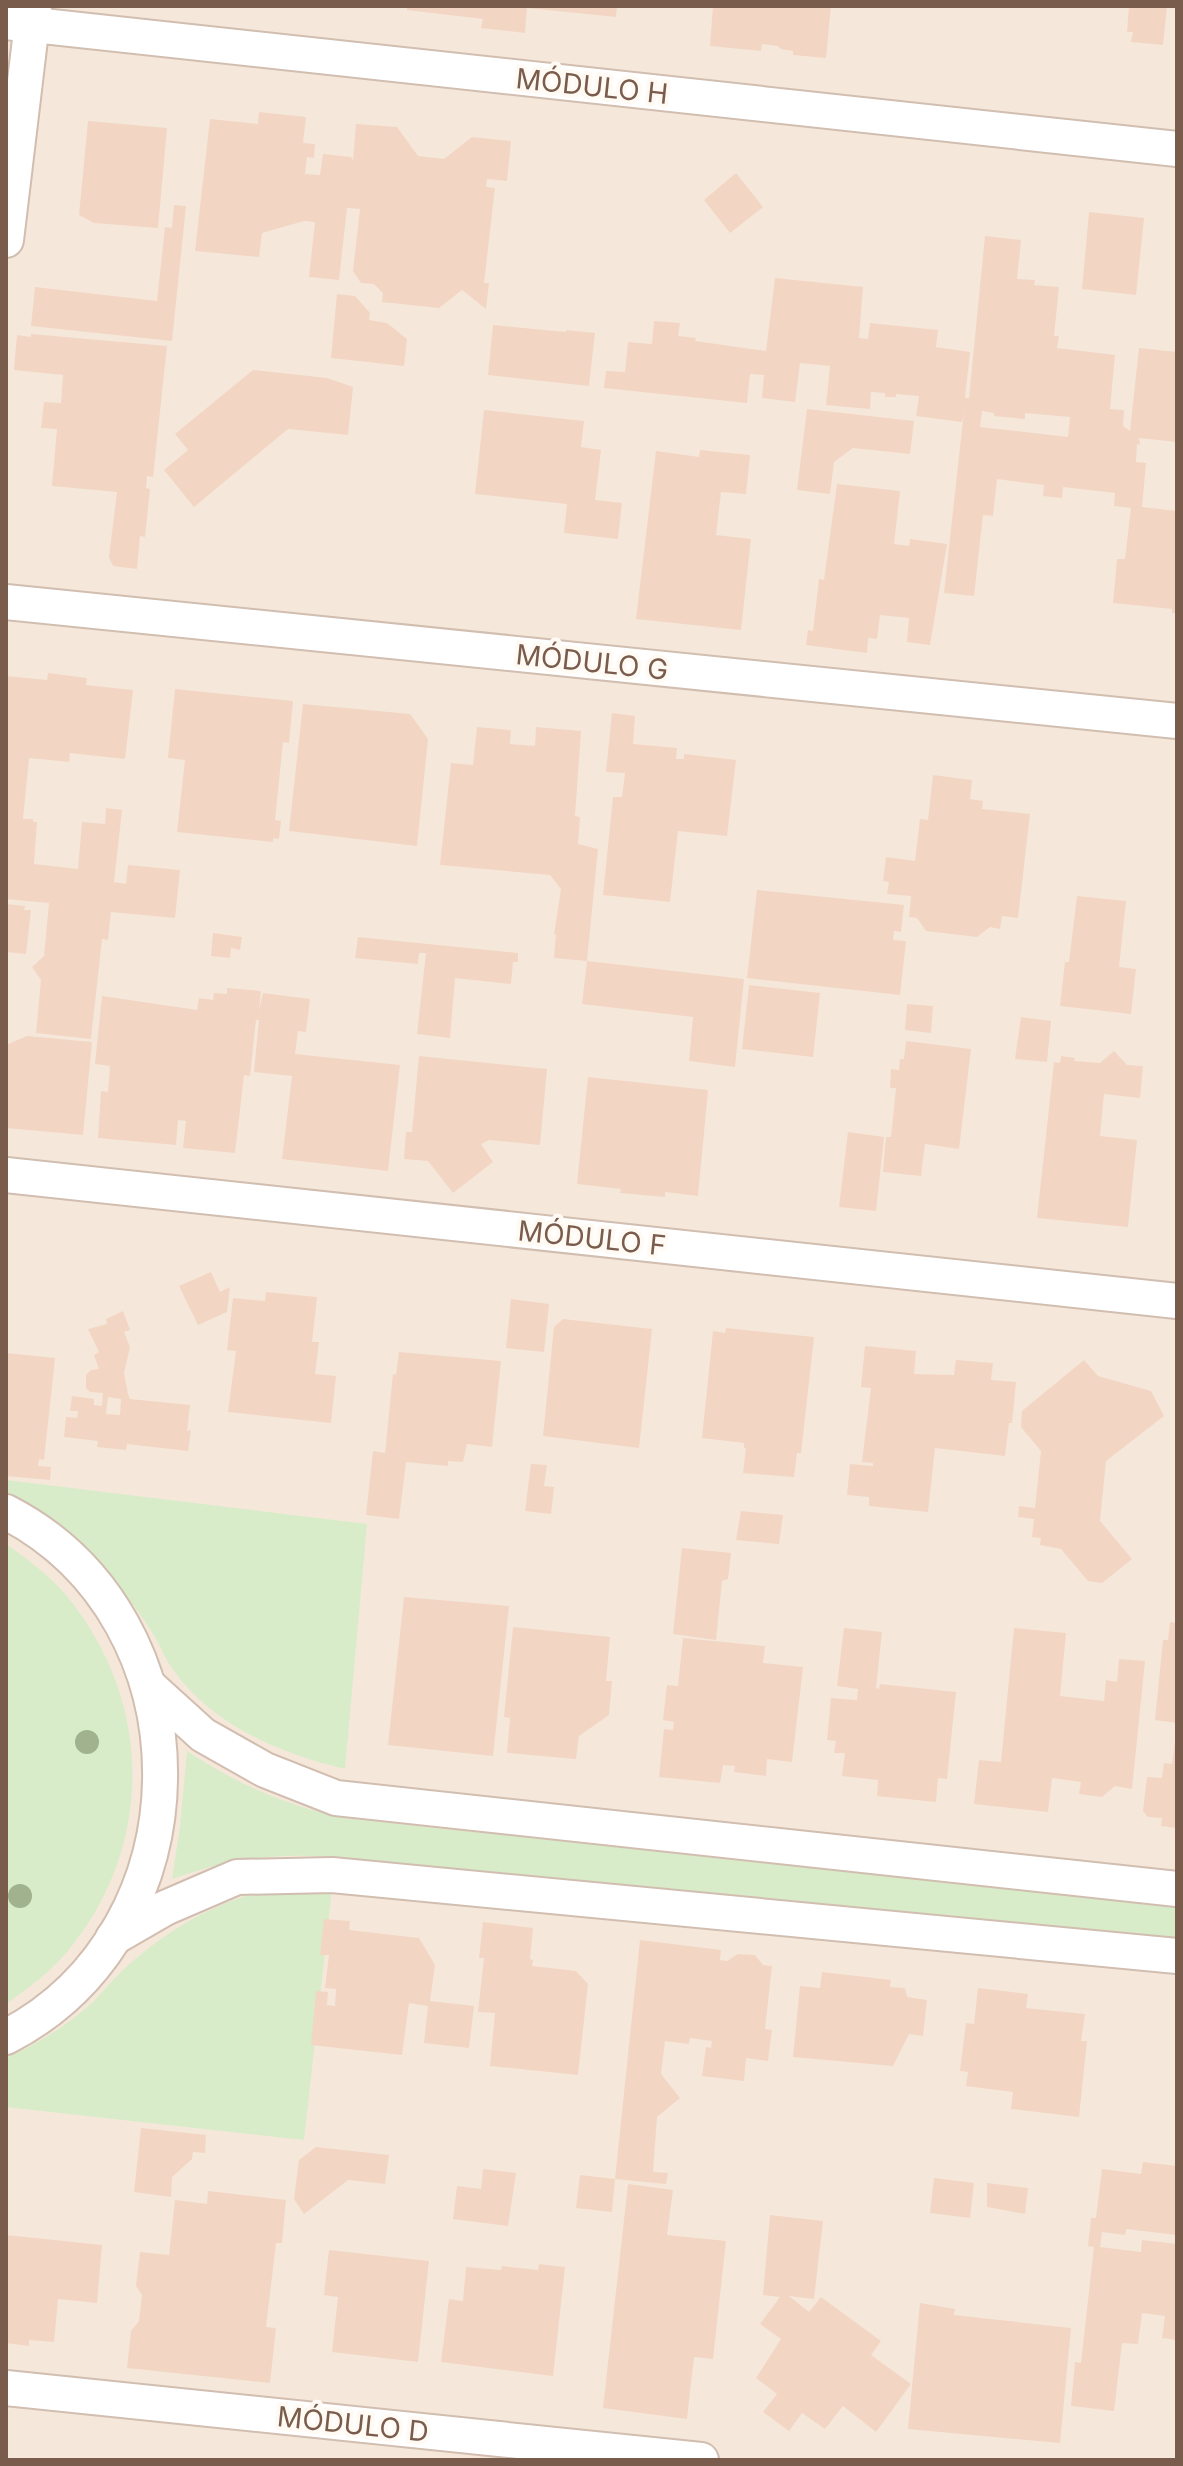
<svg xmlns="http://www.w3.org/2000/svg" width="1183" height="2466" font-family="Inter,sans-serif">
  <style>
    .residential { fill: #f5e8da }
    .green { fill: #d8ecc9 }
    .building { fill: #f3d5c3; fill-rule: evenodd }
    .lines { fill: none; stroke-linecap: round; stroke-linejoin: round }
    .street-casing { stroke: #d1beb0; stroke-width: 38 }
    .street { stroke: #fff; stroke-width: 34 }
    .tree { fill: #a0b28e }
    .labels { text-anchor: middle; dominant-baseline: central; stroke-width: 8; stroke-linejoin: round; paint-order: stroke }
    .street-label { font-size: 28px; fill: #7a5c4d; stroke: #fffaf3 }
  </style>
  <rect width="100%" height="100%" fill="#fdf6ec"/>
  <rect class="residential" x="6" y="6" width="1171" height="2454"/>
  <g class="green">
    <path d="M6,1480l361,44 -22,245c-64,-15 -131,-43 -171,-98 -9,-11 -13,-25 -21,-37 -36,-57 -86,-111 -147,-142z"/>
    <path d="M6,1544c21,15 43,31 60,51 88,107 89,252 0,358 -17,20 -39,36 -60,51z"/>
    <path d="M187,1751c52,34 96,53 156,67l834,89v34l-847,-84c-59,-4 -102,2 -158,22l8,-53z"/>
    <path d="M271,1889h61l-28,251 -298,-33v-49c31,-14 62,-33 87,-56 10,-10 19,-22 29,-31 43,-40 92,-69 149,-82z"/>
  </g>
  <g class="building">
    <polygon points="407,6 617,6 616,17 527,8 525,33 481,28 483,19 407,10"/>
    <polygon points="713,6 831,6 826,58 793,55 793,51 781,49 778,46 762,44 761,51 710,46"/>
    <polygon points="1129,6 1167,6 1163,45 1131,42 1133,32 1127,32"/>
    <polygon points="259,112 306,117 303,143 315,144 314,158 307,157 305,174 320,175 323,154 351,157 353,160 356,124 397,127 418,156 444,159 472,137 511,141 507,181 487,179 486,187 495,188 484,283 489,283 486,309 462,290 439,308 382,302 383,293 374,284 361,283 353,271 360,209 347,208 339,280 309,277 315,222 304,221 262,233 259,257 195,251 210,119 258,124"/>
    <polygon points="88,121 167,128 158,228 94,223 79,215"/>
    <polygon points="736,173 763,207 730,233 704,200"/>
    <polygon points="174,205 186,206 172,341 31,326 35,287 157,301 165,227 172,228"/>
    <polygon points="1089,212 1144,218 1136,295 1082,289"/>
    <path d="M985,236l36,4 -4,39 18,1 -1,5 25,2 -5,49h5l-2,12 58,7 -5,54 14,1 -1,16 7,5 9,-83 38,4v90l-38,-4 1,7 -3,-1 -1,18 10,1 -4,44 35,4v102h-5v-4l-59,-6 4,-44h8l6,-51 -17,-2 1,-13 -52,-6 -1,11 -19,-2 1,-11 -47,-6 -4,37 -10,-1 -9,81 -30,-3 20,-182 -2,11 -46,-6 3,-20 -23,-2v3h-11v-4l-14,-1 -1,17 -44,-4 4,-39 -30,-3 -5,39 -33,-4 2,-23 -14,-1 -3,29 -143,-15 2,-17 19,1 3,-30 24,2 2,-23 26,2 -2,13 18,2 -1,3 71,10 9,-73 88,9 -4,51 9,1 2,-16 68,7 -2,17 34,5 -5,46h4zM982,411l12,2v3l31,3v-6l45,4 -2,20 -88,-10z"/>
    <polygon points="337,294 355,296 370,313 369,320 387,323 407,339 404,366 331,358"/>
    <polygon points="493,325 566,332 566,330 595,333 589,386 488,375"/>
    <polygon points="31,334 167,346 153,477 147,476 146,488 150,489 145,537 140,536 137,569 113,566 109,557 117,492 52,486 57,429 41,428 44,402 61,403 63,375 14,370 17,335 31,337"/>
    <polygon points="253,370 327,378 353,387 348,435 288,429 194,507 164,470 188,450 175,434"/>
    <polygon points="807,409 914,421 910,454 853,448 834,462 830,494 797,490"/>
    <polygon points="484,410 584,421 581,447 601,450 595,500 622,503 618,539 564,533 567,504 475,494"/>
    <polygon points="700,450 750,455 746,494 721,492 716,535 751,539 741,630 636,619 656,451 699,457"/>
    <polygon points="837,484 900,491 894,544 909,546 910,539 947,544 930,645 907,642 909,618 880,615 877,639 868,638 867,653 806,645 808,630 813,631 819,579 824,580"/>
    <polygon points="48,673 87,678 86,685 133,690 125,759 70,753 69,762 29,758 23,819 33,819 33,822 37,822 34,864 78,869 82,822 105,824 106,808 122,810 114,882 126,884 128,865 180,870 175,918 111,912 108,940 102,939 91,1039 36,1033 41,980 32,967 44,956 49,903 6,899 6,676 47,680"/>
    <polygon points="175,689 293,701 289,743 283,742 275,820 281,821 279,839 273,838 273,842 177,832 185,760 168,758"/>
    <polygon points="303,704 410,714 428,739 417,846 289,831"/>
    <polygon points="612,713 635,716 633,744 677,748 676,759 684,759 684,754 736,760 727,836 678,831 670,902 603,895 613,797 622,797 625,773 606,772"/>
    <polygon points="477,727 511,730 510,744 535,746 536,727 581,731 575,816 580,817 578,844 598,849 587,961 554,958 556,934 554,935 561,889 550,875 440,865 451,763 473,765"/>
    <polygon points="933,775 972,780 970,799 983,801 982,809 1030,814 1018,918 1002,916 1000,929 990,927 977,937 926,931 917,918 909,917 911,896 887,894 889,882 883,881 886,857 915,861 920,819 928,820"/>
    <polygon points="757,890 904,905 901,932 894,931 893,940 906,941 900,995 747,978"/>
    <polygon points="1077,896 1126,901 1119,967 1136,969 1131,1014 1060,1006 1065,962 1069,962"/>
    <polygon points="6,904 25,906 24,910 31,910 26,954 6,952"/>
    <polygon points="213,933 242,937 240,950 231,948 230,958 211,956"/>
    <polygon points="358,937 518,953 518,962 513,962 511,984 455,978 450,1038 417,1034 426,953 419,953 418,964 355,958"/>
    <polygon points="587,961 744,979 735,1067 689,1061 693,1017 582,1004"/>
    <polygon points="749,985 820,993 813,1057 742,1049"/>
    <polygon points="227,988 261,991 259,1011 263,993 310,999 306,1032 298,1031 295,1054 400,1065 388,1171 282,1159 292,1076 254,1072 259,1020 256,1020 250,1076 244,1075 235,1153 183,1148 186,1121 178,1120 176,1145 98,1138 101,1091 108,1092 110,1066 95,1064 102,996 197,1010 199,998 213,1000 214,993 227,994"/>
    <polygon points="907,1004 933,1006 931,1033 905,1030"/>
    <polygon points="1021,1017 1051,1021 1047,1062 1015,1059"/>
    <polygon points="27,1036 92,1042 83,1135 6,1128 6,1045"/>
    <polygon points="906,1041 971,1049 959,1149 925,1144 921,1176 883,1172 886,1137 891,1137 896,1088 890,1088 891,1069 899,1070 900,1059 904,1059"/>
    <polygon points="1114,1051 1127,1065 1143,1066 1140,1098 1104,1094 1100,1136 1137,1140 1128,1227 1037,1218 1054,1062 1060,1063 1061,1056 1075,1058 1074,1061 1100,1063"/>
    <polygon points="419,1056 547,1069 540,1145 489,1140 481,1144 493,1162 453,1193 428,1161 404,1159 406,1132 412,1132"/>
    <polygon points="588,1077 708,1090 698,1196 665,1192 665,1197 620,1193 621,1189 577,1184"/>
    <polygon points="848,1132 884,1137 876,1211 839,1207"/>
    <polygon points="211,1272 220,1292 230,1287 227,1312 198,1325 179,1286"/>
    <polygon points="266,1292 317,1297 312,1342 319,1342 315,1374 336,1376 331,1423 228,1412 236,1351 227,1350 233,1298 265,1301"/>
    <polygon points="511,1299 549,1304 544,1352 506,1348"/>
    <path d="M123,1311l7,19 -6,2 6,15 -6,26 4,21 2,5 60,6 -3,26 4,-1 -3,21 -61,-7 -1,6 -29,-3 1,-6 -34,-4 2,-20 11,1 1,-7h-8l2,-15 22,3v6l8,1 1,-13 -13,-1 -4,-4v-13l5,-5 8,-1 -5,-14 5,-3 -11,-23 19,-5 -1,-5zM108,1397l13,2 -1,16 -14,-1z"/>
    <polygon points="563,1319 652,1329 639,1448 543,1436 554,1327"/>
    <polygon points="726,1328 814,1337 801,1453 797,1453 794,1477 743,1473 746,1448 744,1448 744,1443 702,1438 713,1331 725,1333"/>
    <polygon points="865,1346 916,1351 914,1374 954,1375 956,1360 993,1363 991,1380 1016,1382 1012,1423 1009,1423 1005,1456 935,1448 928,1512 869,1506 869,1497 847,1495 850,1464 873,1466 873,1463 862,1462 871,1388 861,1387"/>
    <polygon points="399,1352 501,1361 492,1447 467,1444 463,1462 448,1461 448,1466 406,1462 399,1519 366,1515 373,1451 385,1453 393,1374 396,1375"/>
    <polygon points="6,1353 55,1358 44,1460 39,1459 38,1466 51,1467 50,1480 6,1476"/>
    <polygon points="1084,1360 1098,1376 1151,1391 1164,1416 1106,1461 1100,1521 1132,1559 1102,1583 1088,1581 1061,1549 1040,1545 1041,1538 1032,1537 1034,1519 1018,1517 1019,1506 1035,1508 1041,1451 1021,1427 1022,1411"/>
    <polygon points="531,1464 547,1465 544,1486 554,1487 551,1514 525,1511"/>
    <polygon points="741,1511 783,1515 779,1544 736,1540"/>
    <polygon points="682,1548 731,1553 728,1579 722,1581 716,1640 673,1634"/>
    <polygon points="404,1597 509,1606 493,1756 388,1745"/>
    <polygon points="1170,1622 1177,1623 1177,1723 1155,1720 1163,1640 1168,1640"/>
    <polygon points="513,1627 610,1637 606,1681 612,1681 609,1715 579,1736 576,1759 507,1753 510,1718 504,1717"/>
    <polygon points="844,1628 882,1632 876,1688 879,1689 880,1684 956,1692 947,1779 938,1778 936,1802 877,1796 878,1780 842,1776 845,1753 834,1753 836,1741 827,1740 831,1698 857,1700 858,1689 837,1686"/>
    <polygon points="1014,1628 1066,1633 1060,1696 1104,1701 1106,1680 1117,1682 1119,1659 1145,1661 1132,1789 1115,1786 1102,1797 1079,1794 1081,1782 1052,1778 1048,1812 974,1804 979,1760 1001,1762"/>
    <polygon points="683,1638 765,1646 763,1663 803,1667 792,1762 767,1759 766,1776 734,1772 735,1766 723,1765 720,1783 659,1777 664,1729 673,1730 674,1722 663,1720 667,1685 678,1686"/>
    <polygon points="1175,1742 1177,1742 1177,1828 1161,1826 1162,1818 1148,1817 1143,1811 1147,1777 1162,1778 1164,1763 1172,1764"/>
    <polygon points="324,1919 350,1921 349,1930 419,1938 435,1965 430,2001 474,2006 469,2048 424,2043 428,2006 409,2003 402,2055 311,2045 316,1991 328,1992 327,2005 335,2006 336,1989 325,1988 329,1955 320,1955"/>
    <polygon points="483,1922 533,1928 530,1959 533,1960 532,1966 576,1971 588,1984 578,2075 490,2066 495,2013 478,2012 484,1958 479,1958"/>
    <polygon points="640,1940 721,1950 720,1960 727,1961 738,1954 755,1955 763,1965 772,1966 765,2029 772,2030 768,2061 746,2058 744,2081 702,2076 706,2047 711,2048 712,2041 690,2038 689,2044 665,2041 661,2074 680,2098 657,2117 653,2172 668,2173 666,2184 615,2179"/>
    <polygon points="822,1972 891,1980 890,1987 905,1988 907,1997 927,2000 923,2036 909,2034 893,2066 793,2057 800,1986 820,1988"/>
    <polygon points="978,1988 1028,1994 1026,2008 1085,2014 1081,2041 1087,2041 1079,2117 1011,2109 1013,2092 966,2086 968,2072 960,2071 966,2023 974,2024"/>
    <polygon points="141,2128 206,2135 205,2153 193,2152 192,2159 172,2177 171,2197 134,2192"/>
    <polygon points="316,2147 389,2155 385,2184 348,2180 304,2214 294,2199 299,2160"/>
    <polygon points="1143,2162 1177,2166 1177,2235 1126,2229 1125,2235 1102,2232 1100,2247 1141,2252 1142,2240 1177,2244 1177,2340 1162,2338 1165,2316 1142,2313 1138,2344 1122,2343 1114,2411 1071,2406 1075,2362 1081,2363 1094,2247 1088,2246 1091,2218 1096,2218 1102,2169 1141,2174"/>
    <polygon points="483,2169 516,2173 508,2226 453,2219 457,2186 481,2189"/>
    <polygon points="580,2175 615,2179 612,2212 576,2208"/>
    <polygon points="934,2178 974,2183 970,2218 930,2213"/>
    <polygon points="987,2183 1028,2188 1025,2214 987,2207"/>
    <polygon points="628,2184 673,2190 667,2235 726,2241 713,2359 694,2357 687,2419 603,2408"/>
    <polygon points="208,2191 286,2200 282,2243 276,2243 266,2327 276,2328 270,2383 127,2368 131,2331 139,2321 142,2295 136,2286 140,2252 169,2255 175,2200 207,2204"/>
    <polygon points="770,2215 823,2221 814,2299 789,2296 809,2312 821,2297 881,2341 871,2355 911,2384 876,2432 843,2406 825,2429 802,2413 789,2431 763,2412 777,2394 756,2378 781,2339 760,2324 780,2297 763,2295"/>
    <polygon points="6,2235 102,2245 97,2303 58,2299 54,2342 29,2340 29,2346 6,2343"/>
    <polygon points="329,2250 429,2261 418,2362 332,2352 338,2297 324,2295"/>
    <polygon points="539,2264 565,2267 553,2376 441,2362 449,2299 463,2301 466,2267 501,2270 502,2266 538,2270"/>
    <polygon points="920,2303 955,2309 954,2315 1071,2328 1060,2443 908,2429"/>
  </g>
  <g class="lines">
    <defs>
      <g id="street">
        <polyline points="6,22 1177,149"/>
        <polyline points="6,240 34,6"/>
        <polyline points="6,602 1177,721"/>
        <polyline points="6,1175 1177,1301"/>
        <path d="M6,1512c206,106 205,419 0,525"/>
        <polyline points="149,1686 203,1735 265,1770 336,1798 1177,1889"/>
        <polyline points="113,1938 165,1908 237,1877 332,1875 1177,1956"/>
        <polyline points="6,2388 701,2460"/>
      </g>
    </defs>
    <use href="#street" class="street-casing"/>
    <use href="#street" class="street"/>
  </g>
  <g class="tree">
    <circle cx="87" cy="1742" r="12"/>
    <circle cx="20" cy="1896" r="12"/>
  </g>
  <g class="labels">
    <g class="street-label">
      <text transform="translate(592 86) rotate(6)">MÓDULO H</text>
      <text transform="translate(592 662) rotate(6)">MÓDULO G</text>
      <text transform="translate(592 1238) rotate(6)">MÓDULO F</text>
      <text transform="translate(353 2424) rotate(6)">MÓDULO D</text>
    </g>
  </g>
  <rect width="1183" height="2466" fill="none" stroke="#7a5c4d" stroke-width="16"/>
</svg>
